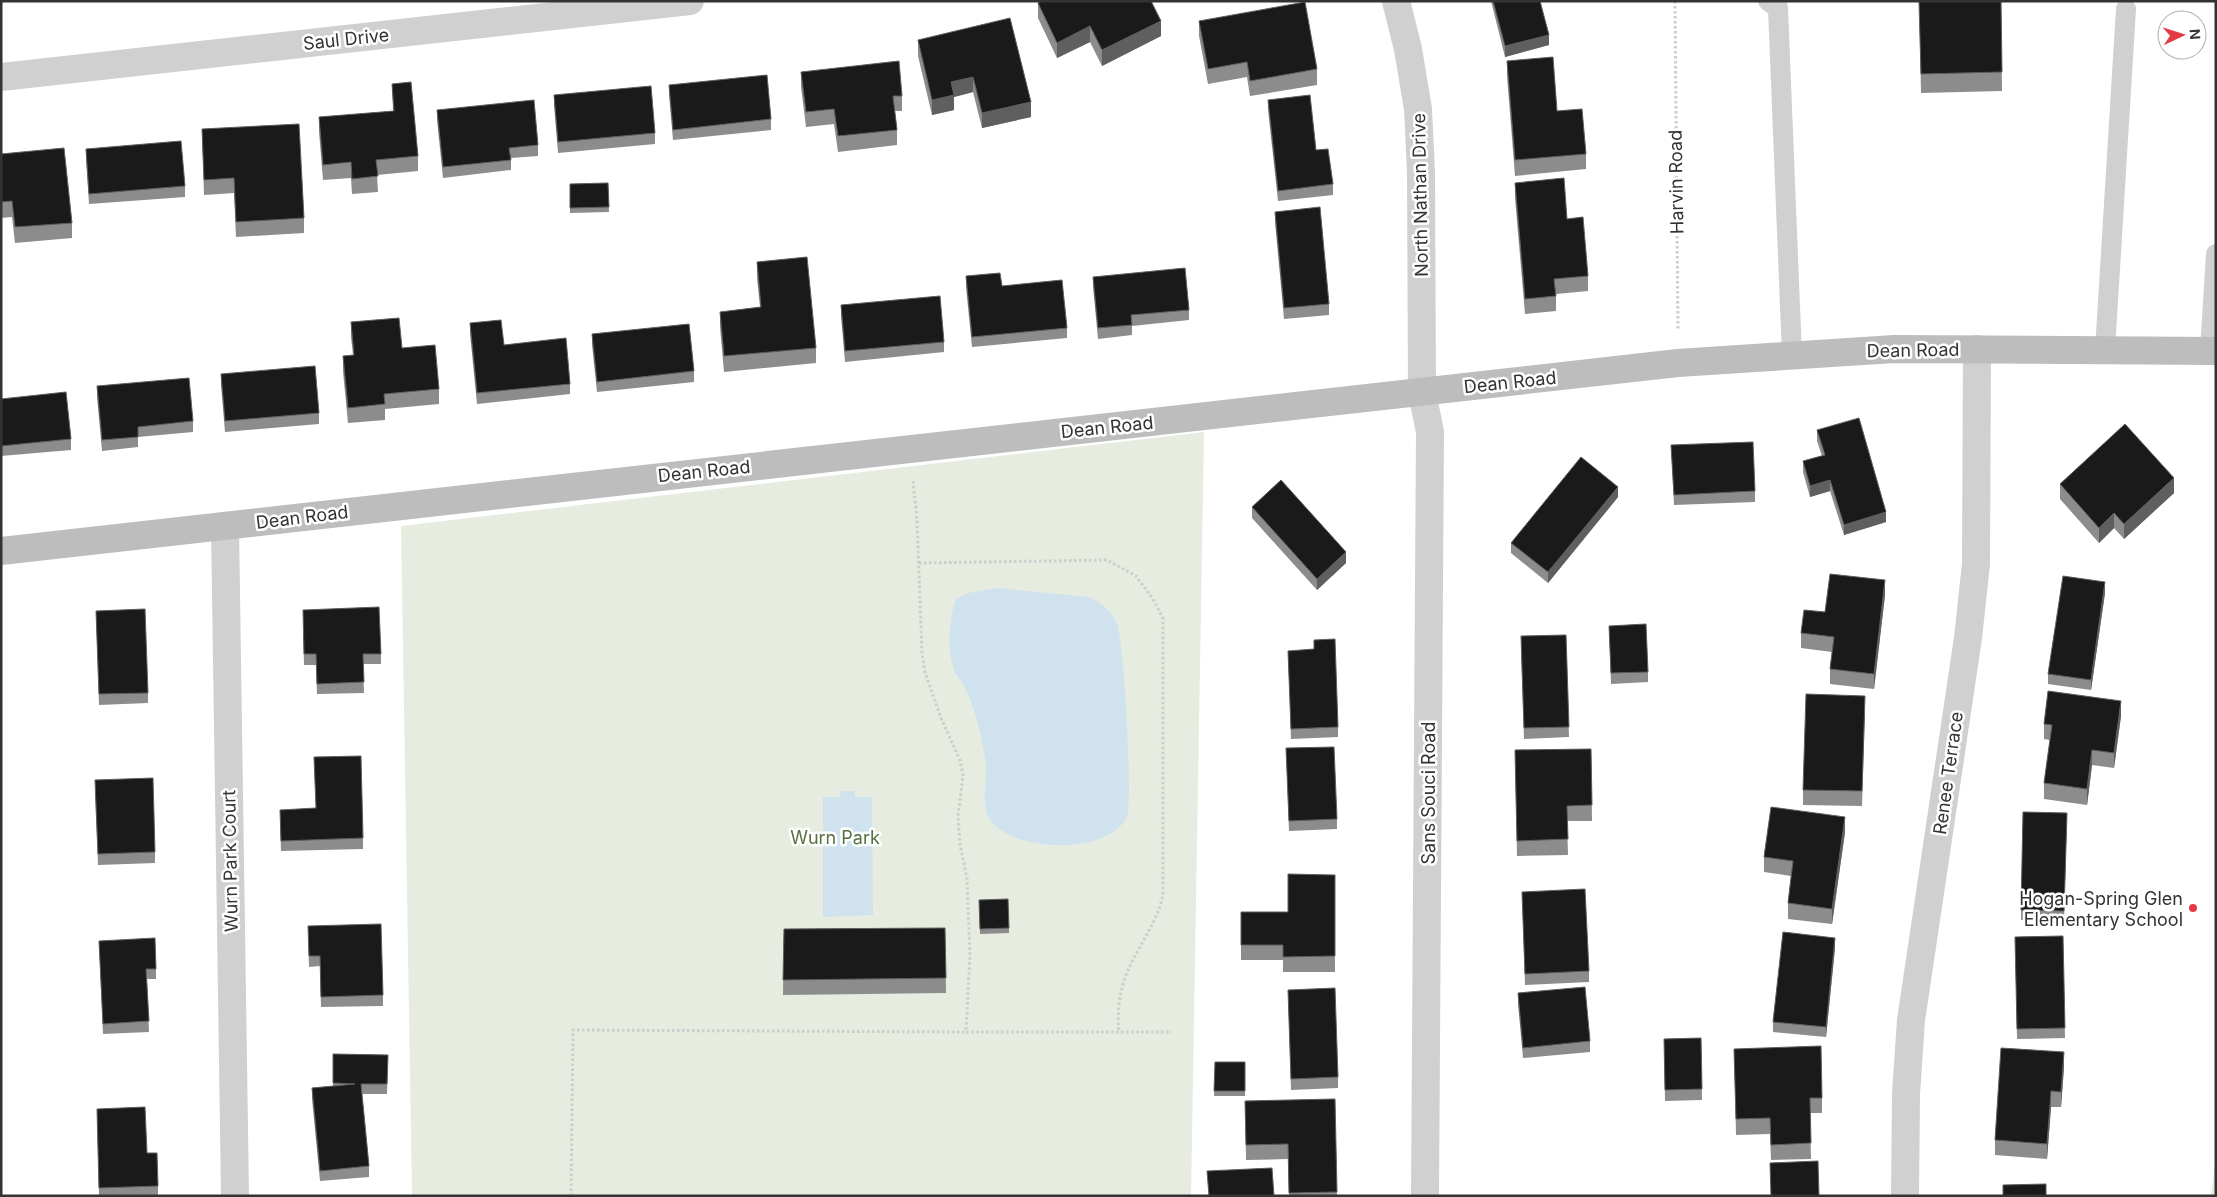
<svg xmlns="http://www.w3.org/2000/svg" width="2217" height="1197" font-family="Inter,sans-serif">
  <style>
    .green { fill: #e6ecdf }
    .water { fill: #cfe2ee }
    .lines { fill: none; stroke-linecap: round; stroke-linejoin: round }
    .path { stroke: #cdcdcd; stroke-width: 3; stroke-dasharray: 2.5 2.5; stroke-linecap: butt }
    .lane { stroke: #d0d0d0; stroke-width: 20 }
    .street { stroke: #d0d0d0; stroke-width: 28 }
    .secondary { stroke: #bdbdbd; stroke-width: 28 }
    .wall { fill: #8c8c8c }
    .shaded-wall { fill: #5f5f5f }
    .building { fill: #1a1a1a; stroke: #5f5f5f }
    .poi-dot { fill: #e63946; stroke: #fff; stroke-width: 2 }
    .labels { text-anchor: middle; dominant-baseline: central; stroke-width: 5; stroke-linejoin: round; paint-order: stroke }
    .street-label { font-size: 18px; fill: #333; stroke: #fff }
    .park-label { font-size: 18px; fill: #56703f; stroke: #fff }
    .poi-label { font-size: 18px; fill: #333; stroke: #fff; text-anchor: end }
  </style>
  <rect width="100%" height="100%" fill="#fff"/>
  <g class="green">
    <polygon points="1204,432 1191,1196 412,1196 401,526"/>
    <polygon points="2216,1159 2216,1196 2211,1196"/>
  </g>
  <g class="water">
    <path d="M999,588l89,9c12,4 21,12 28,24 8,14 17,180 11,195 -17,40 -113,36 -136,5 -11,-14 -4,-38 -5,-55 0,-6 -2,-13 -3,-19 -4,-21 -9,-42 -19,-61 -3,-6 -8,-10 -10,-16 -7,-20 -5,-51 2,-71l12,-6z"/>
    <polygon points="840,791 855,791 855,797 872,797 873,915 823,917 823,797 840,797"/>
  </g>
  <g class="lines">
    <g class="path">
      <polyline points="1675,1 1678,331"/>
      <polyline points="913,481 917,520 922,653 925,672 941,718 960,760 963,775 958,816 960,844 967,879 970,955 966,1032 1172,1032"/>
      <path d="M919,563l188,-3 29,16 17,23 10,19v277c-6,29 -26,52 -37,80 -7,19 -9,38 -7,57"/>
      <polyline points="571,1196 573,1030 966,1032"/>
    </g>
    <g class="lane">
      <polyline points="1768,1 1778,8 1792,356"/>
      <polyline points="2105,350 2126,9"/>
      <polyline points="2210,351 2216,254"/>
    </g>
    <g class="street">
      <polyline points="1396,1 1408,49 1418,109 1421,172 1422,392 1430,432 1425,1196"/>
      <polyline points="1,77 690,1"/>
      <polyline points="225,526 235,1196"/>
      <polyline points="1905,1196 1906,1094 1911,1020 1968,638 1976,564 1977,349"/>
    </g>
    <polyline class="secondary" points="1,551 1678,363 1894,349 2216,351"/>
  </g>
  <g class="wall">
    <polygon points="1491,1 1540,1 1549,45 1505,57"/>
    <polygon points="1919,1 2001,1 2002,91 1921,93"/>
    <polygon points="1038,3 1161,36 1102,66 1090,42 1057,58 1038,18"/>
    <polygon points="1199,21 1317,69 1317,85 1250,96 1247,77 1208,84 1199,36"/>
    <polygon points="918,40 1031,117 982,128 973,92 954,97 954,110 932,115 918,56"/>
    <polygon points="1507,61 1557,111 1586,154 1586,169 1515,176 1507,76"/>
    <polygon points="801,72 902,96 902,111 895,111 897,130 897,145 838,152 834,124 806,127 801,87"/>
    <polygon points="392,84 418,156 418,171 377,175 378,192 352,194 351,178 323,180 319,132 319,117 393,111"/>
    <polygon points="669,85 771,119 771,130 673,140 669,95"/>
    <polygon points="554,95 655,133 655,144 558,153 554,105"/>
    <polygon points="1268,100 1316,150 1333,184 1333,195 1278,201 1268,110"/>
    <polygon points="437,110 538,145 538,156 511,158 511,170 443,178 437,120"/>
    <polygon points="202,129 304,218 304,233 236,237 234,193 204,195"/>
    <polygon points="86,149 185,186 185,197 89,204 86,159"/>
    <polygon points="1,154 72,223 72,238 15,243 12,217 1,218"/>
    <polygon points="608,183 609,212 570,213 570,184"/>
    <polygon points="1515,183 1567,219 1588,276 1588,291 1556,294 1556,311 1525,314 1515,198"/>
    <polygon points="1275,212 1329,304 1329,315 1284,319 1275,222"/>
    <polygon points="757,262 816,348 816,363 724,372 720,327 720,312 760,307 757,278"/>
    <polygon points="966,276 1002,286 1067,328 1067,338 972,347 966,287"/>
    <polygon points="1093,277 1189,310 1189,320 1132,326 1132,335 1098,339 1093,287"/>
    <polygon points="841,305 944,342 944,352 845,362 841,316"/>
    <polygon points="351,322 402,348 439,389 439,404 385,409 385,420 348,423 343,372 343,356 353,355 351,337"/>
    <polygon points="470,323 504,345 570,384 570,394 477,404 470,334"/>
    <polygon points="592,334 694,371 694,382 597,392 592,345"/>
    <polygon points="221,374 319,413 319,424 225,432 221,385"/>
    <polygon points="97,386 193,421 193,432 138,437 138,447 102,451 97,397"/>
    <polygon points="1,399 71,439 71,450 1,456"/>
    <polygon points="1817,430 1886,522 1844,535 1830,491 1810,497 1803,472 1803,461 1822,456 1817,441"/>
    <polygon points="1671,445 1755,491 1755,502 1674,505"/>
    <polygon points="2060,484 2174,493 2124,539 2114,528 2099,543 2060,499"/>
    <polygon points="1618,497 1548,583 1511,553 1511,543"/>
    <polygon points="1252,507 1346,563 1317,590 1252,518"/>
    <polygon points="2105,593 2091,690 2048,684 2048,674"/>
    <polygon points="1885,595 1874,689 1830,684 1830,669 1832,652 1801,648 1801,633 1825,612"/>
    <polygon points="96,611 148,693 148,703 99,705"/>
    <polygon points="303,621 381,654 381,664 363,664 364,693 317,694 316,665 304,665"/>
    <polygon points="1609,626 1648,672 1648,682 1611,684"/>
    <polygon points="1566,635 1569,737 1524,739 1521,647"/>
    <polygon points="1288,651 1338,727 1338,737 1291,739"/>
    <polygon points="1865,711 1862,806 1803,805 1803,790"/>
    <polygon points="2121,716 2114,768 2092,765 2087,805 2044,799 2044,783 2050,740 2044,739 2044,724"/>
    <polygon points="1286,748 1337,819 1337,829 1289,831"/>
    <polygon points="1591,749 1592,821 1567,821 1568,855 1517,856 1515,750"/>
    <polygon points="95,790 155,852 155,863 98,865"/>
    <polygon points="2023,812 2067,813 2064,922 2021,920"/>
    <polygon points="280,820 363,838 363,849 281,851"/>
    <polygon points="1845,832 1832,924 1788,919 1788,903 1791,876 1764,872 1764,857"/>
    <polygon points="1335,875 1335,972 1283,972 1283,960 1241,960 1241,912 1288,912"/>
    <polygon points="1522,892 1589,971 1589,982 1525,985"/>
    <polygon points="979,900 1009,928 1009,933 980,934"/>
    <polygon points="945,928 946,993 783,995 784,929"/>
    <polygon points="308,936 383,995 383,1006 321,1007 320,966 309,967"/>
    <polygon points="2063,936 2065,1038 2017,1039 2015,937"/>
    <polygon points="99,941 156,969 156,979 147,979 149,1032 103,1034"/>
    <polygon points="1835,948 1826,1037 1773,1032 1773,1022"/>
    <polygon points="1288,990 1338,1077 1338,1088 1291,1090"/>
    <polygon points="1518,993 1590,1041 1590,1052 1523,1058 1518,1004"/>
    <polygon points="1701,1038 1702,1100 1665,1101 1664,1039"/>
    <polygon points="1734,1049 1822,1098 1822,1113 1810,1113 1811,1159 1771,1160 1770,1134 1736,1135"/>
    <polygon points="333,1054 388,1055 387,1094 362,1094 369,1166 369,1177 320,1181 312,1099 312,1088 333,1086"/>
    <polygon points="1215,1062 1245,1062 1245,1096 1214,1096"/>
    <polygon points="2064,1067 2061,1107 2051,1107 2047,1159 1995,1155 1995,1140"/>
    <polygon points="1335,1099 1337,1196 1289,1196 1288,1159 1246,1160 1245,1101"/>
    <polygon points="97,1119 147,1153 158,1186 158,1196 99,1196"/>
  </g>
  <g class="shaded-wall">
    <polygon points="1161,21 1161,36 1102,66 1102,50"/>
    <polygon points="1090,26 1090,42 1057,58 1057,43"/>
    <polygon points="1549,35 1549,45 1505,57 1505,46"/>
    <polygon points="973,77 973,92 954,97 954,110 932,115 932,100 951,82"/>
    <polygon points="1031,102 1031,117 982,128 982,113"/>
    <polygon points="2174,478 2174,493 2124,539 2124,524"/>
    <polygon points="1830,480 1830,491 1810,497 1810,486"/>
    <polygon points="1618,487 1618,497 1548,583 1548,572"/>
    <polygon points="1886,512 1886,522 1844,535 1844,525"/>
    <polygon points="2114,513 2114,528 2099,543 2099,528"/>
    <polygon points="1346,552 1346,563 1317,590 1317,579"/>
    <polygon points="1885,580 1885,595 1874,689 1874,674"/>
    <polygon points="2105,582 2105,593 2091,690 2091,680"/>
    <polygon points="2121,701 2121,716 2114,768 2114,753"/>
    <polygon points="2092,750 2092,765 2087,805 2087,789"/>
    <polygon points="1845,817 1845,832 1832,924 1832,909"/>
    <polygon points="1835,938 1835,948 1826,1037 1826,1027"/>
    <polygon points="2064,1052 2064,1067 2061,1107 2061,1092"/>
    <polygon points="2051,1091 2051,1107 2047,1159 2047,1144"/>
  </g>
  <g class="building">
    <polygon points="1041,1 1151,1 1161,21 1102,50 1090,26 1057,43 1038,3"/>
    <polygon points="1493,1 1540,1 1549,35 1505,46"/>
    <polygon points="1919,1 2001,1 2002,72 1921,74"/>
    <polygon points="1305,2 1317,69 1250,81 1247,62 1208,69 1199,21"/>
    <polygon points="1010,18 1031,102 982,113 973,77 951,82 954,95 932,100 918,40"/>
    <polygon points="1553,57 1557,111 1582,109 1586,154 1515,160 1507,61"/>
    <polygon points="899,61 902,96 893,96 897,130 838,136 834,109 806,112 801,72"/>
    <polygon points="767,75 771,119 673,130 669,85"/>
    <polygon points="411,82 418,156 376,160 378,176 352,179 351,162 323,165 319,117 394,111 392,84"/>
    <polygon points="651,86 655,133 558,142 554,95"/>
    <polygon points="1310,95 1316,150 1328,149 1333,184 1278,191 1268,100"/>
    <polygon points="534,100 538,145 509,148 511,160 443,167 437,110"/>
    <polygon points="299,124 304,218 236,222 234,178 204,180 202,129"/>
    <polygon points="181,141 185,186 89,194 86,149"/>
    <polygon points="64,148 72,223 15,227 12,201 1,202 1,154"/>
    <polygon points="1564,178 1567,219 1583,217 1588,276 1554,279 1556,296 1525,299 1515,183"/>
    <polygon points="608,183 609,207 570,208 570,184"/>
    <polygon points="1320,207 1329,304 1284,308 1275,212"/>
    <polygon points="807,257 816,348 724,356 720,312 761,307 757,262"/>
    <polygon points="1185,268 1189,310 1131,315 1132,325 1098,328 1093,277"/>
    <polygon points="1000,273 1002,286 1062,280 1067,328 972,337 966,276"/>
    <polygon points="940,296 944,342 845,351 841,305"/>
    <polygon points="399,318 402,348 435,345 439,389 384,394 385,404 348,408 343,356 354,355 351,322"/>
    <polygon points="501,320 504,345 566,338 570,384 477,393 470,323"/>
    <polygon points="689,324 694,371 597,382 592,334"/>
    <polygon points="315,366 319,413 225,421 221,374"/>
    <polygon points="189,378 193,421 138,427 138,437 102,440 97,386"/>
    <polygon points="66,392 71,439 1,446 1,399"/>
    <polygon points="1859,418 1886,512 1844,525 1830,480 1810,486 1803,461 1825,455 1817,430"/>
    <polygon points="2125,424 2174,478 2124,524 2114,513 2099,528 2060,484"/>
    <polygon points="1753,442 1755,491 1674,495 1671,445"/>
    <polygon points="1581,457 1618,487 1548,572 1511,543"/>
    <polygon points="1281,480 1346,552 1317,579 1252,507"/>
    <polygon points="1830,574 1885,580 1874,674 1830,669 1834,637 1801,633 1804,610 1825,612"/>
    <polygon points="2063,576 2105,582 2091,680 2048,674"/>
    <polygon points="379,607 381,654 363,654 364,682 317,684 316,654 304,654 303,610"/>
    <polygon points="145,609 148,693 99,694 96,611"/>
    <polygon points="1646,624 1648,672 1611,673 1609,626"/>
    <polygon points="1566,635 1569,727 1524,728 1521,636"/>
    <polygon points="1335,639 1338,727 1291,729 1288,651 1314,649 1314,640"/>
    <polygon points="2048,691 2121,701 2114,753 2092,750 2087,789 2044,783 2052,725 2044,724"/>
    <polygon points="1806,694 1865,696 1862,791 1803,790"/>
    <polygon points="1334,747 1337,819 1289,821 1286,748"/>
    <polygon points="1591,749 1592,805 1567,806 1568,839 1517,841 1515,750"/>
    <polygon points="361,756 363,838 281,841 280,810 316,808 314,757"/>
    <polygon points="153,778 155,852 98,854 95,780"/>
    <polygon points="1771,807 1845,817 1832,909 1788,903 1793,861 1764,857"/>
    <polygon points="2023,812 2067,813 2064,911 2021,910"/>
    <polygon points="1288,874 1335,875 1335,956 1283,957 1283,945 1241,945 1241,912 1288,912"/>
    <polygon points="1585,889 1589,971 1525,974 1522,892"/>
    <polygon points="1008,899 1009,928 980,929 979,900"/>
    <polygon points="381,924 383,995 321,997 320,956 309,956 308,926"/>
    <polygon points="945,928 946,978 783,980 784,929"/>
    <polygon points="1783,932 1835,938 1826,1027 1773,1022"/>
    <polygon points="2063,936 2065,1028 2017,1029 2015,937"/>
    <polygon points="155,938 156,969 146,969 149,1021 103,1024 99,941"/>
    <polygon points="1585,987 1590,1041 1523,1048 1518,993"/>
    <polygon points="1335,988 1338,1077 1291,1079 1288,990"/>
    <polygon points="1701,1038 1702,1089 1665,1090 1664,1039"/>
    <polygon points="1821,1046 1822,1098 1810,1098 1811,1143 1771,1145 1770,1118 1736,1119 1734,1049"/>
    <polygon points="2001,1048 2064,1052 2061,1092 2051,1091 2047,1144 1995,1140"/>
    <polygon points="333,1054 388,1055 387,1084 361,1084 369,1166 320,1171 312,1088 355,1084 333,1083"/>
    <polygon points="1215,1062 1245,1062 1245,1091 1214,1091"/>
    <polygon points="1335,1099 1337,1192 1289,1193 1288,1144 1246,1145 1245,1101"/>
    <polygon points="145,1107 147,1153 157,1153 158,1186 99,1188 97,1109"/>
    <polygon points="1818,1161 1819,1196 1771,1196 1770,1163"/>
    <polygon points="1272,1168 1274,1196 1209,1196 1207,1171"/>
    <polygon points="2046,1184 2046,1196 2003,1196 2003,1185"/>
  </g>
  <circle class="poi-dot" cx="2193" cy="908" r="5"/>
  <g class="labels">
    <g class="street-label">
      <text transform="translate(346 39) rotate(-6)">Saul Drive</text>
      <text transform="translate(1676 182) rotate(-91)">Harvin Road</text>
      <text transform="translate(1420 195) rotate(-91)">North Nathan Drive</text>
      <text transform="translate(1913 350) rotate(-1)">Dean Road</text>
      <text transform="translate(1510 382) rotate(-6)">Dean Road</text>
      <text transform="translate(1107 427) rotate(-6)">Dean Road</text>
      <text transform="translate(704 471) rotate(-6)">Dean Road</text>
      <text transform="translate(302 517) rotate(-7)">Dean Road</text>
      <text transform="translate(1948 773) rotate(-82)">Renee Terrace</text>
      <text transform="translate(1428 793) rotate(-90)">Sans Souci Road</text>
      <text transform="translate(230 861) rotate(-91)">Wurn Park Court</text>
    </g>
    <g class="park-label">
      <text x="835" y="837">Wurn Park</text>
    </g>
    <g class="poi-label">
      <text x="2183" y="898">Hogan-Spring Glen<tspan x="2183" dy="21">Elementary School</tspan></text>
    </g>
  </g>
  <rect width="2217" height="1197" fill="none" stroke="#333333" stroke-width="5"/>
  <g transform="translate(2182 35) rotate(86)"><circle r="24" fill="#ffffff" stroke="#adadad"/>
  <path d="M0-4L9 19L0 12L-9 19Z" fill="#e63946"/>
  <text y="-8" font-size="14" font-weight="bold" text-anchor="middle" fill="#333333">N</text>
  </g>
</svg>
